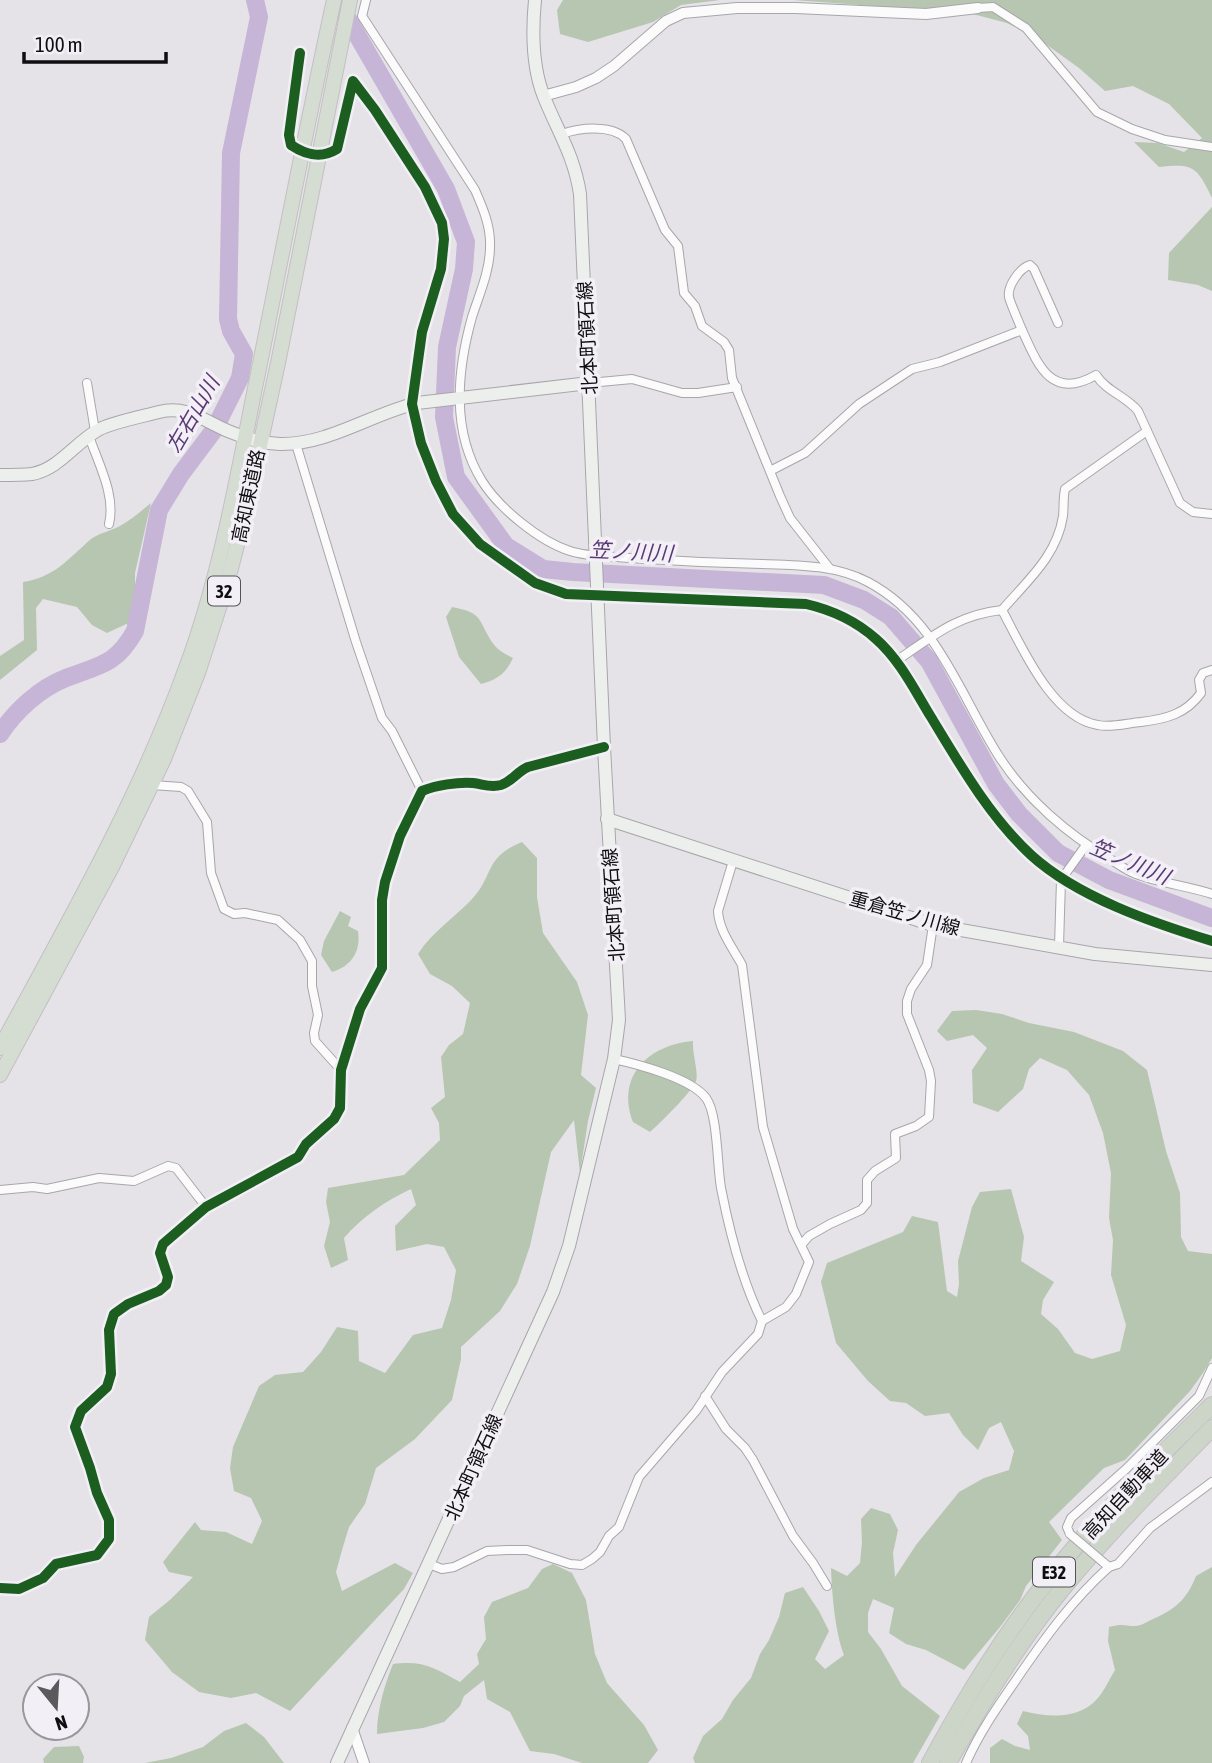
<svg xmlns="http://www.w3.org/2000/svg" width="1212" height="1763" font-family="'Asap Condensed','Noto Sans JP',sans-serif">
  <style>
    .forest { fill: #b6c6b1 }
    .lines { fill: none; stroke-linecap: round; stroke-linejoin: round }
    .river { stroke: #c6b5d7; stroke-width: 18 }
    .minor-casing { stroke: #a8a6aa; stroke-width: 10 }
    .tertiary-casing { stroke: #a8a6aa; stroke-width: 12 }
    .secondary-casing { stroke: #a8a6aa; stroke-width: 14 }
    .trunk-casing { stroke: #c1c0c3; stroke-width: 16 }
    .motorway-casing { stroke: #c1c0c3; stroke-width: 18 }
    .minor { stroke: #fbfbfc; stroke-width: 8 }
    .tertiary { stroke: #fbfbfc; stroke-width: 10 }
    .secondary { stroke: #edefec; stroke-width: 12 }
    .trunk { stroke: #d5dcd2; stroke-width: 14 }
    .motorway { stroke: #ccd5c7; stroke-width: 16 }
    .minor-bridge-casing { stroke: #a8a6aa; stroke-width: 10; stroke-linecap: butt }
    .minor-bridge { stroke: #fbfbfc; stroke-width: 8 }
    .cycleway-casing { stroke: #f3eff7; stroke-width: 15 }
    .cycleway { stroke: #1b5e20; stroke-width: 10 }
    .labels { text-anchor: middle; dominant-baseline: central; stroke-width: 7; stroke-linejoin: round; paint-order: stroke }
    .shield { fill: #f3eff7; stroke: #535255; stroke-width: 2 }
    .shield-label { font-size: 18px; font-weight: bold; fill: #0f0e10 }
    .street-label { font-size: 19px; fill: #0f0e10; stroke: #f3eff7 }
    .water-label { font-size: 21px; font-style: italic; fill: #5a3a75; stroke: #f3eff7 }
  </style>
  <rect width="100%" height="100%" fill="#e5e3e8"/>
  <g class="forest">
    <polygon points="563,0 720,0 681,5 653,22 588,42 560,34 557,10"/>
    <path d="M793,0h419v198c-15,-31 -18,-35 -53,-31l-25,-25 24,1 26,9 18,-14 -33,-34 -36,-18 -28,5 -26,-23 -39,-28 -33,-17 -38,-10z"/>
    <polygon points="1212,207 1212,291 1198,285 1168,280 1169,253"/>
    <path d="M151,503l-16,70v47l-28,13 -15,-8 -15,-18 -34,-8 -7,9 1,42 -37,30v-24l24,-16 -1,-58c32,-5 45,-23 68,-43 8,-6 20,-8 29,-13 11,-6 21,-15 31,-23z"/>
    <path d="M452,607c34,6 25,15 43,39 4,5 12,9 18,12 -7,15 -16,22 -32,26l-22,-27 -13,-40z"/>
    <path d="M522,842l15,16v39l6,36 34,49 11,33 -7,60 15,13 -8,33 -8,52 -6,-53 -23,32 -21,94 -13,38 -17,27 -39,36v12l-9,41 -37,39 -39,29 -11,36 -16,23 -7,23 -6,22 6,19 53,-28 18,10 -9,16 -114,122 -34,-18 -25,5 -32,-6 -27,-20 -27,-32 4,-23 22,-18 22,-22 -24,-5 -6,-10 32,-40 6,8 25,2 26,12 10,-23 -11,-23 -17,-7 -4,-23 3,-21 26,-61 16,-11 28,-3 18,-20 16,-25 21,4 1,30 26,12 28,-38 29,-7 9,-28 5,-30 -12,-23 -17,-3 -31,7 -1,-25 21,-21 -5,-16c-26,12 -49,28 -67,49l4,22 -17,8 -7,-22 6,-24 -4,-20 2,-14 76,-13 36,-35 -1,-17 -8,-15 14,-11 -4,-40 8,-12 14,-11 7,-31 -18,-17 -22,-12 -12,-20c14,-22 36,-36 54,-55 22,-23 12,-42 50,-57z"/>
    <path d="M340,911l11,6 -3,9 10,5c3,20 -6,35 -26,41l-11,-17 3,-14z"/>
    <path d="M976,1010l26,4 27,9 45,9 49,19 24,19 19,81 14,42 1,44 7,14 24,3v104l-9,15 -13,18 -65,69 -21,8 -55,54 13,18 -36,46 -6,14 -20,27 -36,43 -38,-20 -20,-6 -17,-11 5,-25 -21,-9 -5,14v19l13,17 21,37 38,30 -27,47h-218l-2,-5 10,-22 19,-17 11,-19 18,-22 9,-24 9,-14 10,-23 6,-24 18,-6 16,24 10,20 -14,28 10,10 19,-14c-9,-23 -12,-61 -13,-87l16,8 13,-13 2,-21 -1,-23 10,-11 19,6 8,16 -5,23 2,24 21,-32 43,-53 25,-14 25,-8 5,-19 -13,-29 -12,6 -11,22 -15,-15 -14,-22 -24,3 -19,-13 -16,-2 -22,-20 -32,-38 -15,-61 6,-19 76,-31 9,-16 26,6 9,69 10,6 2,-13 -1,-23 14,-54 8,-15 31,-3 13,48 -3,24 33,21 -11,18 -2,14 17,15 17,24 17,6 28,-8 6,-26 -15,-50 2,-35 -4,-22 2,-45 -8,-40 -14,-38 -22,-25 -27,-12 -11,11 -6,20 -25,23 -25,-9 -1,-33 15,-22 -14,-13 -26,6 -10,-10 15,-20z"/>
    <path d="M693,1041c-1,11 6,33 3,40 -4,11 -36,42 -46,51l-17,-10c-17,-46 15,-77 60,-81z"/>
    <path d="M553,1564l19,9 14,27 9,54 12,29 37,42 14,25 -10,13h-66l-28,-9 -24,-3 -20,-39 -23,-13 -3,-19 -20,16 -4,10 -16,16 -21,6 -46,6c0,-23 7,-48 16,-70 30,-4 42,4 67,18l19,-18 -2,-10 9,-15 -2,-22 8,-15 36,-14 14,-19z"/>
    <path d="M1212,1567v196h-222v-15l12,-9 13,7 15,4 -2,-14 -11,-12 6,-13c27,7 60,9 78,-17 5,-7 9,-16 14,-24l-7,-29 1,-14c15,-4 14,-1 27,-1 4,0 11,-4 15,-6 23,-10 36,-20 45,-44z"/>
    <polygon points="246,1723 264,1737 284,1763 145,1763 171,1758 203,1747 224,1731"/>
    <polygon points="79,1746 84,1757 83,1763 44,1763 43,1759 54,1747"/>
  </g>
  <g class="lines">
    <g class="river">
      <polyline points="337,0 446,189 466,242 464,269 447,347 444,417 456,477 506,546 543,569 573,572 824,585 864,600 891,617 929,661 996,784 1019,814 1058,853 1109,880 1212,918"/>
      <path d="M0,734c15,-23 40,-46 66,-56 34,-13 50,-13 69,-47l24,-121 22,-36 33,-44 26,-52 4,-24 -13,-23 -3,-12 3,-166 28,-136 -4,-17"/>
    </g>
    <defs>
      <g id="minor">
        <path d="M366,0l-4,16 113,174c8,18 16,37 15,57 0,24 -11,48 -18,70 -15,54 -21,114 10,164 17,27 57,60 88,70 18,6 40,5 60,7 44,3 88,5 132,6 36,1 74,1 106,18 70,37 92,114 132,176 27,41 67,76 110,101 8,5 17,12 26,15 24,9 51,12 76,20"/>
        <polyline points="978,8 993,7 1026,28 1097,112 1132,129 1165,140 1212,147"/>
        <path d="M300,53l-11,82 2,10c15,10 30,14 46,4l16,-68 22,29 50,77 17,36 2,16 -3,30 -19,63 -10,72 9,39 15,38 17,33 27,30 55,39 31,11 240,10c26,6 50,17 70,35 24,21 39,52 55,78 29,48 59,100 100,138 46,42 122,68 181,86"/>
        <path d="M562,134c17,-6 50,-10 64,5l39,91 13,16 6,47 11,13 7,20 22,16 5,8 3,28 48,118 10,22 40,51"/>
        <path d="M1022,330c-3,-7 -12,-28 -13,-33 -2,-11 11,-29 21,-32l4,4 24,54"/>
        <polyline points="87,383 95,431"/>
        <polyline points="589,383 632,379 682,393 698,393 737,387"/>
        <path d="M89,436c9,27 27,59 20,88"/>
        <polyline points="296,444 356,642 382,718 392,731 422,791"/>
        <path d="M770,471l35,-18 54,-49 53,-35 28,-7 82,-32c16,35 29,71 74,45 11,17 30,21 42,36l42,92 13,9 19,2"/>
        <path d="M1002,610c20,37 50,108 96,115 13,3 30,-2 43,-3 25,-3 45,-8 60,-29l-2,-13 4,-7 9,-3"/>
        <path d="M896,661c36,-24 60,-46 106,-51 25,-29 55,-54 61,-94 1,-9 0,-18 2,-27l82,-58"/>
        <polyline points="152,785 181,787 188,791 207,822 211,873 224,909 234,914 245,913 278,920 300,940 312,961 312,986 318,1015 314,1033 315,1041 341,1070"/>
        <path d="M733,861l-15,50c1,20 15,37 24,54l21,162 30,102 16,33 -13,32 -10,13 -24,14"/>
        <polyline points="1059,946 1061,880 1086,845"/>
        <polyline points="0,1190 33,1187 47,1189 99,1178 134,1181 168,1166 176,1168 206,1207"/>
        <polyline points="802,1244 809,1236 830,1224 861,1210 867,1203 867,1180 875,1171 896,1158 895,1134 916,1126 929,1117 931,1081 929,1070 907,1014 907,1001 911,989 927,965 933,925"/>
        <polyline points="705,1396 726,1429 745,1448 753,1460 793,1536 813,1563 827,1586"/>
        <polyline points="1070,1534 1067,1527 1071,1518 1126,1469 1199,1396 1212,1368"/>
        <path d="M429,1564l13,5 12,-2 33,-16 20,-1h20l43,14 12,1 10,-6 8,-7 9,-16 10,-9 20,-50 57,-66 26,-39 36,-38 4,-13c-19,-38 -33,-92 -41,-133 -4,-22 -3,-74 -15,-90 -15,-20 -69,-34 -92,-39"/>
        <polyline points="1109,1567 1118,1564 1150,1528 1212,1482"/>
        <path d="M0,1588l19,1 24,-11 13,-14 41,-9 12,-16v-19l-12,-27 -7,-25 -15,-41 6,-16 26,-24 4,-13 -2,-44 5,-16 14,-10 31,-13 7,-6 2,-8 -8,-24 3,-9 43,-37 92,-50 8,-13 28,-25 6,-11 1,-38 19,-61 22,-41v-68l3,-18 15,-46 22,-45c15,-6 35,-9 51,-8 10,1 17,5 28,2 10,-3 17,-14 27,-18l76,-20"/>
        <path d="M966,1763c13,-30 32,-57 50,-83 28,-41 56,-80 93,-113l-6,-5"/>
      </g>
      <g id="tertiary">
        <polyline points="543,96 576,87 596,78 614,66 666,21 683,13 737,8 796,8 926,14 978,8"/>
        <polyline points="352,1728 364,1763"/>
      </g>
      <g id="secondary">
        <path d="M0,475c10,0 22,0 32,-1 27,-5 43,-31 66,-44 11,-7 46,-14 61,-18 28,-7 45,9 69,19 16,7 34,12 52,13 48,1 91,-30 137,-41l172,-20"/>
        <polyline points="607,819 933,925 1095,954 1212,965"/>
        <path d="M337,1763l216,-471 16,-46 45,-187 5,-39 -15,-273 -24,-553c-6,-39 -22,-62 -36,-97 -12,-30 -12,-66 -9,-97"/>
      </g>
      <g id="trunk">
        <path d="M0,1048c67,-124 138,-247 186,-380 32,-86 49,-179 67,-270 27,-132 52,-266 81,-398"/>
        <polyline points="0,1075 112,867 164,759 198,673 228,580 245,514 278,363 350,0"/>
      </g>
      <g id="motorway">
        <path d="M930,1763c35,-64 72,-126 118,-183 49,-63 107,-119 164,-175"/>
        <path d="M948,1763c34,-61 70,-120 114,-174 47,-57 99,-109 150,-161"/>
      </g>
    </defs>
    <use href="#minor" class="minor-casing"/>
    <use href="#tertiary" class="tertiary-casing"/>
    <use href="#secondary" class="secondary-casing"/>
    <use href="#trunk" class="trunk-casing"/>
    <use href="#motorway" class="motorway-casing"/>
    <use href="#minor" class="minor"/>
    <use href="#tertiary" class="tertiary"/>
    <use href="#secondary" class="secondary"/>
    <use href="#trunk" class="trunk"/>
    <use href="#motorway" class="motorway"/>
    <defs>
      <polyline id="minor-bridge" points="1070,1534 1103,1562"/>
    </defs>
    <use href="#minor-bridge" class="minor-bridge-casing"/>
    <use href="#minor-bridge" class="minor-bridge"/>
    <defs>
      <g id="cycleway">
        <path d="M300,53l-11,82 2,10c15,10 30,14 46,4l16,-68 22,29 50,77 17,36 2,16 -3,30 -19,63 -10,72 9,39 15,38 17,33 27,30 55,39 31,11 240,10c26,6 50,17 70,35 24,21 39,52 55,78 29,48 59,100 100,138 46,42 122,68 181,86"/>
        <path d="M0,1588l19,1 24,-11 13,-14 41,-9 12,-16v-19l-12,-27 -7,-25 -15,-41 6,-16 26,-24 4,-13 -2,-44 5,-16 14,-10 31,-13 7,-6 2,-8 -8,-24 3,-9 43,-37 92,-50 8,-13 28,-25 6,-11 1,-38 19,-61 22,-41v-68l3,-18 15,-46 22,-45c15,-6 35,-9 51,-8 10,1 17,5 28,2 10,-3 17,-14 27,-18l76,-20"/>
      </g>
    </defs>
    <use href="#cycleway" class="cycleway-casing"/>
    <use href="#cycleway" class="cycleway"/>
  </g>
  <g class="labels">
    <g class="shield">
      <rect x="208" y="576.5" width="32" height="29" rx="5"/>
      <rect x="1033" y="1557.5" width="42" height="29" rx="5"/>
    </g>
    <g class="shield-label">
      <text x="224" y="591">32</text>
      <text x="1054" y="1572">E32</text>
    </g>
    <g class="street-label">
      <text transform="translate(587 338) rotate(-93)">北本町領石線</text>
      <text transform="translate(248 496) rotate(-78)">高知東道路</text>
      <text transform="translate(613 905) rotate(-94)">北本町領石線</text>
      <text transform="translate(905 913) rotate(16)">重倉笠ノ川線</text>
      <text transform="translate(473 1467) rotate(-66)">北本町領石線</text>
      <text transform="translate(1125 1494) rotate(-47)">高知自動車道</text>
    </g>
    <g class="water-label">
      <text transform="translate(192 414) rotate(-60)">左右山川</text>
      <text transform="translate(631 551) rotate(3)">笠ノ川川</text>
      <text transform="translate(1130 861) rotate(23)">笠ノ川川</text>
    </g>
  </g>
  <g transform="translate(56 1707) rotate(162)"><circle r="33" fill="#f3eff7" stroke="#98959b" stroke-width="2"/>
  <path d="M0-5L12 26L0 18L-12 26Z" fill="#5a595c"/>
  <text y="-10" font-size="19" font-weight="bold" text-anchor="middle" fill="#0f0e10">N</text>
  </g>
  <path d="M24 52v10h142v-10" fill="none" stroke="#0f0e10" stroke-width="3.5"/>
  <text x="35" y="52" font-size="21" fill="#0f0e10" stroke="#f3eff7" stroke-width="5" paint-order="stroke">100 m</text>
</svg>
